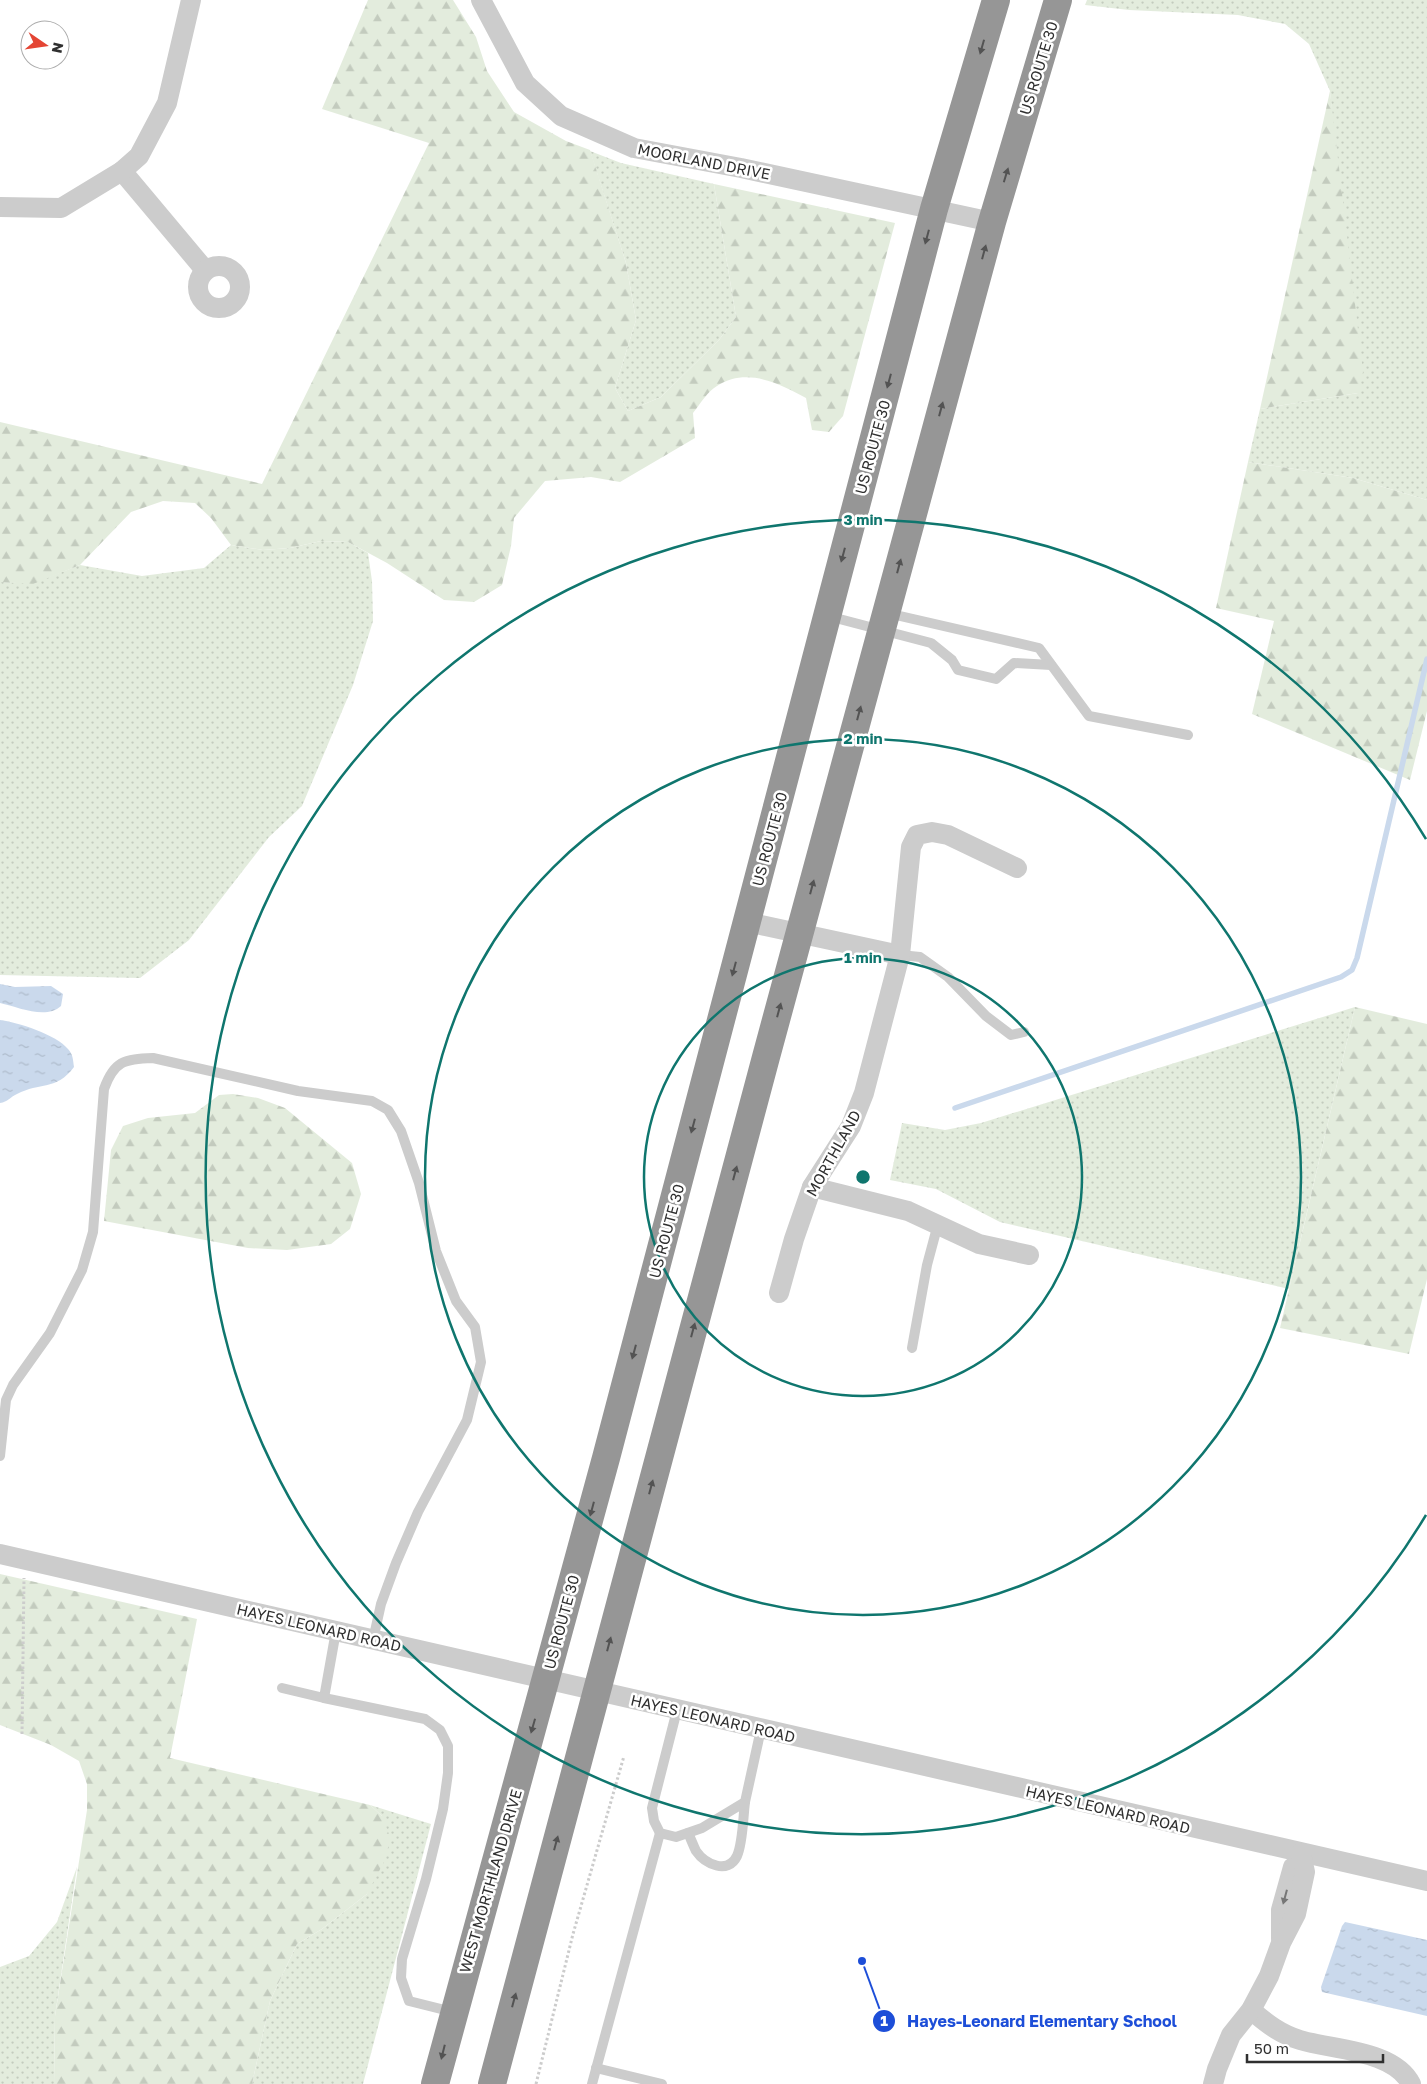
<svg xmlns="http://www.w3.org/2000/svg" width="1427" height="2084" font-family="'Golos Text',sans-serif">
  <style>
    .grass { fill: url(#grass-dots) }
    .forest { fill: url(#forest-firs) }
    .water { fill: url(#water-ripples) }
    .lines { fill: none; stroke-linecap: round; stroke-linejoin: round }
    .stream { stroke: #cad9ec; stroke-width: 5.5 }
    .path { stroke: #ccc; stroke-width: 3; stroke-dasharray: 2.5 2.5; stroke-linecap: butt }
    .lane { stroke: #ccc; stroke-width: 10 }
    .street { stroke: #ccc; stroke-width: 20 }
    .highway { stroke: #969696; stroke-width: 28 }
    .oneway { fill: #535353 }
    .oneway2 { fill: #767676 }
    .ring { fill: none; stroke: #0f766e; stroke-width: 2.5 }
    .labels { text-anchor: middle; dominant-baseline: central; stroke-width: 5; stroke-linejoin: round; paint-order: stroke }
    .street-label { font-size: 15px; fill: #2f2f2f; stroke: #fff }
    .centre { fill: #0f766e; stroke: #fff; stroke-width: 2.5 }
    .ring-label { font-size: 15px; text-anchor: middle; font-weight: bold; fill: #0f766e; stroke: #fff; stroke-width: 5; stroke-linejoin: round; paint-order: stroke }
    .leader { fill: none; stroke: #1d4ed8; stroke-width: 2 }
    .callout-dot { fill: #1d4ed8; stroke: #fff; stroke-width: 2 }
    .mark-label { font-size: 15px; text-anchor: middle; font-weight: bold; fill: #fff }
    .callout-label { font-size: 16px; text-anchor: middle; font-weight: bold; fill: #1d4ed8; stroke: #fff; stroke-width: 5; stroke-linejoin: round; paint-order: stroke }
  </style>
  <defs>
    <pattern id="grass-dots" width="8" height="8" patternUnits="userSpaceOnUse" patternTransform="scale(1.25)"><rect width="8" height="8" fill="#e3ecdd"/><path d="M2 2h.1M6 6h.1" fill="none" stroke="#c3cbbe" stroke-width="1.8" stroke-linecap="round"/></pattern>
    <pattern id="forest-firs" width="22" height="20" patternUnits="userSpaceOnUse" patternTransform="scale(1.25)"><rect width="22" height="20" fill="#e3ecdd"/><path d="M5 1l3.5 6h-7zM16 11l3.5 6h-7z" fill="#c3cbbe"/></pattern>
    <pattern id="water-ripples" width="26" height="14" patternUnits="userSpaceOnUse" patternTransform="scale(1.25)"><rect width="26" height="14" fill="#cad9ec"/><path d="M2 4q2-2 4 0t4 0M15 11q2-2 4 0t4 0" fill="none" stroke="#aebbcb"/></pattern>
  </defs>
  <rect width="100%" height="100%" fill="#fff"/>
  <g class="grass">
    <polygon points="1087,0 1427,0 1427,500 1353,478 1248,462 1260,409 1358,393 1330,91 1309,44 1285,24 1238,15 1129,10 1085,5"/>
    <polygon points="590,151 621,163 714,184 736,317 719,340 661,397 628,411 615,388 636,320 626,263"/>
    <polygon points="321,541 348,542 368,553 372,581 373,621 353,685 302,806 269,837 189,940 140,978 0,975 0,582 33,583 80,565 142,576 204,568 231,545 263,550 290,548"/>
    <polygon points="1355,1007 1289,1289 1000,1222 936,1189 890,1180 902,1123 945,1130 981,1123"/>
    <polygon points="370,1805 431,1824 363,2084 252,2084 270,2001 297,1944 322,1929 367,1894 382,1816"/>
    <polygon points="77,1867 55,2016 54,2084 0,2084 0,1967 29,1956 57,1922"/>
  </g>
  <g class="forest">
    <path d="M368,0h85l23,37 11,34 27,41 52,29 24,9 36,113 10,57 -21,68 13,23 33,-14 58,-57 17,-23 -22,-133 181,39 -52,193 -14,16 -17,-2 -6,-32c-27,-15 -60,-31 -89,-12 -9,5 -17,18 -24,27l2,25 -75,44 -29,-5 -46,4 -31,37 -3,28 -9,39 -28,17 -30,-2 -57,-37 -39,-21 -27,-1 -31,7 -27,2 -32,-5 -20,-27 -16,-15 -32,-2 -32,11 -51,53 -47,19 -33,-2v-160l262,62 167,-341 -107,-34z"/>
    <polygon points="1330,91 1363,372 1358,393 1260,409"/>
    <polygon points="1248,462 1353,478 1427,500 1427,711 1410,780 1252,714 1274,621 1216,608"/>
    <polygon points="1355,1007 1427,1024 1427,1279 1409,1354 1280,1328"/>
    <polygon points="233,1094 258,1098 285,1108 352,1163 361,1194 350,1229 331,1244 287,1250 248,1248 104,1221 111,1150 123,1126 148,1118 195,1113 219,1095"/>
    <polygon points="0,1574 197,1619 170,1758 370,1805 382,1816 390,1837 386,1858 367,1894 322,1929 297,1944 270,2001 252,2084 54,2084 55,2016 87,1810 87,1784 79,1761 51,1745 0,1725"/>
  </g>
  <g class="water">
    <path d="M0,984l15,3 36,-1 12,8 -2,12c-15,14 -43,1 -61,-3z"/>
    <path d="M0,1020c17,2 57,15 68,29 5,5 5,11 6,18 -18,24 -34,15 -57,27 -7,3 -9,8 -17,9z"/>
    <polygon points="1345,1922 1427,1940 1427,2016 1322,1992 1321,1987 1342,1926"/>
  </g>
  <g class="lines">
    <polyline class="stream" points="955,1108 1341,977 1352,970 1357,958 1427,659"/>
    <g class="path">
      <polyline points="22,1734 24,1578"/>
      <polyline points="536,2084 573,1934 624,1756"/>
    </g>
    <g class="lane">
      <polyline points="887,613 1039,648 1089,716 1188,735"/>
      <polyline points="828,616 931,643 952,660 958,670 996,679 1014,663 1051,665"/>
      <polyline points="900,955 920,957 948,977 986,1016 1011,1035 1024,1032"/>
      <polyline points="912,1348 927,1265 938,1224"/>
      <path d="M0,1456l6,-56 7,-15 37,-52 32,-63 11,-38 11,-143c10,-28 20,-30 49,-31l145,33 74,10 16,9 13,21 18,52 17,68 20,50 19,26 6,35 -14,58 -49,92 -22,51 -15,41 -8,36"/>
      <polyline points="336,1631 324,1698 425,1719 440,1730 448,1746 448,1773 443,1809 426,1879 402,1959 401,1978 409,2001 453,2012"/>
      <polyline points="282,1688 324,1698"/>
      <polyline points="677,1710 652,1808 654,1821 660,1833 676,1837 702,1828 745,1802 761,1729"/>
      <path d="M688,1833c3,6 5,12 8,18 9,13 32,24 41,5 6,-13 6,-39 8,-54"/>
      <polyline points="596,2068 662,2084"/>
      <polyline points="592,2084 660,1833"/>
    </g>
    <g class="street">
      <polyline points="481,0 525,83 561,116 634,148 741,168 992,222"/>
      <polyline points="122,171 205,270"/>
      <polyline points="0,207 61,208 122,171 139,156 167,103 191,0"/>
      <circle cx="219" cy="287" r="21"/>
      <polyline points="747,922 900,955"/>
      <polyline points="812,1187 908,1211 979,1244 1029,1255"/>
      <polyline points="779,1293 794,1239 812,1187 851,1126 864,1093 900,955 911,847 917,835 932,832 948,835 1017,868"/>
      <polyline points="0,1554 1427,1881"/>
      <polyline points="1281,1939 1281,1910 1293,1867"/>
      <path d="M1251,2010c15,13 29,24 49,30 33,10 94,10 111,44"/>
      <polyline points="1213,2084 1217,2069 1231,2035 1251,2010 1269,1976 1281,1943 1296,1914 1305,1872 1301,1853"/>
    </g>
    <g class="highway">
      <polyline points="435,2084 606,1458 934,209 996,0"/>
      <polyline points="492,2084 766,1057 992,222 1058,0"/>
    </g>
  </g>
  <defs><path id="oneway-solid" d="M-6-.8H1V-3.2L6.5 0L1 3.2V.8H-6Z" transform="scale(1.25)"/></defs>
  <g class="oneway">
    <use href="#oneway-solid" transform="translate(982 47) rotate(106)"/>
    <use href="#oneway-solid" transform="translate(1006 175) rotate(-73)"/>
    <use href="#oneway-solid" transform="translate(927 237) rotate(105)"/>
    <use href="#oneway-solid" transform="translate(984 252) rotate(-75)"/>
    <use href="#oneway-solid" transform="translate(889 381) rotate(105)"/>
    <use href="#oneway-solid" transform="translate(941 409) rotate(-75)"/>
    <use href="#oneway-solid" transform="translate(843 555) rotate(105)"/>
    <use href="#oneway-solid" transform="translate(899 566) rotate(-75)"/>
    <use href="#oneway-solid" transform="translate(859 713) rotate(-75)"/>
    <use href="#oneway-solid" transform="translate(812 887) rotate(-75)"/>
    <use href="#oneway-solid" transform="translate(734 969) rotate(105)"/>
    <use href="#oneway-solid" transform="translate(779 1010) rotate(-75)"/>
    <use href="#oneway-solid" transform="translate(693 1126) rotate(105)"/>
    <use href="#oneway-solid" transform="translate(735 1173) rotate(-75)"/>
    <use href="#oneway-solid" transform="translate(693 1330) rotate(-75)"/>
    <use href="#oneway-solid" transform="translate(634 1352) rotate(105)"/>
    <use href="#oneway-solid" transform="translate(651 1487) rotate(-75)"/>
    <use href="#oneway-solid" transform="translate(592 1509) rotate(105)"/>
    <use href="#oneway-solid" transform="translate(609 1644) rotate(-75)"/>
    <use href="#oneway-solid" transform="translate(533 1726) rotate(106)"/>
    <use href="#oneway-solid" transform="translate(556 1843) rotate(-75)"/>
    <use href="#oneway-solid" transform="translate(514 2000) rotate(-75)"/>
    <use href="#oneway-solid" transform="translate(443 2052) rotate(104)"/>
  </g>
  <use class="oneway2" href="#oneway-solid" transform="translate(1285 1897) rotate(105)"/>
  <g class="ring">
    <circle cx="863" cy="1177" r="219"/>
    <circle cx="863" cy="1177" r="438"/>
    <path d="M1426 1515A657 657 0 1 1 1426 839"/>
  </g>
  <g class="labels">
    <g class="street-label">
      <text transform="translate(1038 68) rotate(-73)">US ROUTE 30</text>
      <text transform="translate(704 161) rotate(11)">MOORLAND DRIVE</text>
      <text transform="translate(872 447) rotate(-75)">US ROUTE 30</text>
      <text transform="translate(769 839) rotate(-75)">US ROUTE 30</text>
      <text transform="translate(833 1153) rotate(-61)">MORTHLAND</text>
      <text transform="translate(666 1231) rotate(-75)">US ROUTE 30</text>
      <text transform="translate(561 1622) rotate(-75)">US ROUTE 30</text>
      <text transform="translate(319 1627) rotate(13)">HAYES LEONARD ROAD</text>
      <text transform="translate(713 1718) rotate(13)">HAYES LEONARD ROAD</text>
      <text transform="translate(1108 1809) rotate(13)">HAYES LEONARD ROAD</text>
      <text transform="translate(490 1881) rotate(-74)">WEST MORTHLAND DRIVE</text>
    </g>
  </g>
  <circle cx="863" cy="1177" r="8" class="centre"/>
  <g class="ring-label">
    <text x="863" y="525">3 min</text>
    <text x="863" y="744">2 min</text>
    <text x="863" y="963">1 min</text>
  </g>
  <path class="leader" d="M862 1961L884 2021"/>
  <g class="callout-dot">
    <circle cx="862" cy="1961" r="5"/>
    <circle cx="884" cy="2021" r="12"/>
  </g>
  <g class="mark-label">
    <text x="884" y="2026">1</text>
  </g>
  <g class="callout-label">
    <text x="1042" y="2027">Hayes-Leonard Elementary School</text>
  </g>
  <g transform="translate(45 45) rotate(103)"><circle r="24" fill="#ffffff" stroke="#acacac"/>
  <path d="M0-4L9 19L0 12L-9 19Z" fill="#e44534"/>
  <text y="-8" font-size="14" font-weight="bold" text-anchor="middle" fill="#2f2f2f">N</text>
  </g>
  <path d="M1247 2054v8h136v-8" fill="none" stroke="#2f2f2f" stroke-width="2.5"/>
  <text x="1254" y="2054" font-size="15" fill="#2f2f2f" stroke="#ffffff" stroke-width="4" paint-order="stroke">50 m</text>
</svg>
